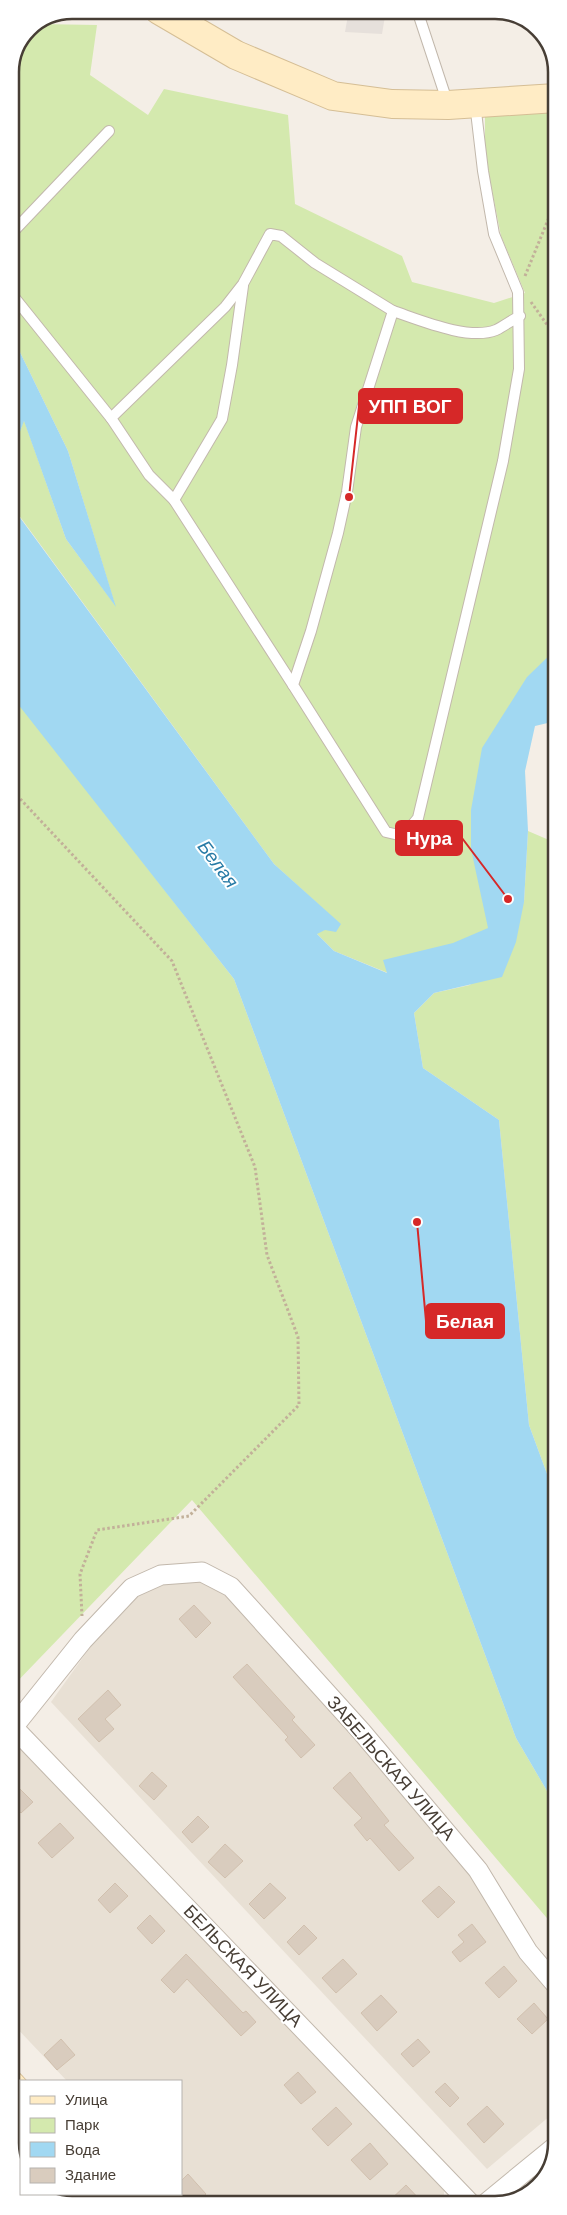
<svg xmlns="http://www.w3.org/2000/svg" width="567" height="2215" font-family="Helvetica,sans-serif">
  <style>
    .residential { fill: #e8e0d4 }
    .industrial { fill: #e6e0db }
    .green { fill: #d4e9ae }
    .water { fill: #a1d8f2 }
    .building { fill: #d9ccbe; stroke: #d1c0ae }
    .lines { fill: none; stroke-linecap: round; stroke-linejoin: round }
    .lane-casing { stroke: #c2b8ac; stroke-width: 12 }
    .street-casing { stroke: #c2b8ac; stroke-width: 21 }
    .secondary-casing { stroke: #d5be95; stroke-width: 30 }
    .path { stroke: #c2b099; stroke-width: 3; stroke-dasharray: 2.5 2.5; stroke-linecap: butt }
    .lane { stroke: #fff; stroke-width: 10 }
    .street { stroke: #fff; stroke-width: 19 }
    .secondary { stroke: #ffecc5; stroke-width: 28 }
    .labels { text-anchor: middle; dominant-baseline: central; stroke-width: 4; stroke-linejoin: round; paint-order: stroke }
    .street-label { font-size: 18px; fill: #473e35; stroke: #fff }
    .water-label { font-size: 19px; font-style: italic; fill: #287ba6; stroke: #fff }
    .rim { fill: none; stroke: #473e35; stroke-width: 2.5 }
    .leader { fill: none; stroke: #d62828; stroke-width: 2 }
    .callout-dot { fill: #d62828; stroke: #fff; stroke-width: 2 }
    .callout { fill: #d62828; stroke: #d62828; stroke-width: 2 }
    .callout-label { font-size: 19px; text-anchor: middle; font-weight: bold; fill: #fff }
  </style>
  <rect width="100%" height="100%" fill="#f4eee6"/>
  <g class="residential">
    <polygon points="207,1567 420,1805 557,1983 557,2110 487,2169 51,1702 109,1621 158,1578"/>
    <polygon points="18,1738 444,2183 444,2204 184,2205 174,2194 181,2194 181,2081 67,2081 11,2022 11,1746"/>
    <polygon points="11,2128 21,2139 21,2173 11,2155"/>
    <polygon points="548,2169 542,2184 524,2194 521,2191"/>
    <polygon points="41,2194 73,2194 83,2205 67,2205"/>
  </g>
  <polygon class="industrial" points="349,10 386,10 382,34 345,32"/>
  <g class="green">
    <polygon points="38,24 97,25 90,75 148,115 164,89 288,115 295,204 402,256 412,282 494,303 525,293 501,236 485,155 485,107 556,99 556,661 514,701 495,929 388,973 334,951 316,933 340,924 274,864 10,503 13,450 24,420 66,539 115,605 68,451 16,344 10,338 10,71 28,28"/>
    <polygon points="10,692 234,979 516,1738 557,1808 557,1930 192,1500 11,1688"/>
    <polygon points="528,831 556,843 557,1501 529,1425 499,1120 423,1068 414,1013 434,993 470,985 524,902"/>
  </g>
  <g class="water">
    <polygon points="10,338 16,344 68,451 116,607 66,539 24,421 13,450 10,481"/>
    <polygon points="10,504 274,864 341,924 336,932 325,930 317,934 334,951 387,973 383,960 453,943 488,928 471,849 471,810 482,748 527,677 556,649 556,721 535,726 525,771 528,831 524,902 516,942 502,977 434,993 414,1013 423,1068 499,1120 529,1425 557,1501 557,1808 516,1738 234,979 10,694"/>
  </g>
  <g class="building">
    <polygon points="194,1605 211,1623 196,1638 179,1619"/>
    <polygon points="247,1664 295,1717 292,1720 315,1745 301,1758 285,1740 288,1737 233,1677"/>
    <polygon points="108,1690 121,1705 105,1719 114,1729 99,1742 78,1719"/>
    <polygon points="152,1772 167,1786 154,1800 139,1786"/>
    <polygon points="350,1772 389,1821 384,1825 414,1858 399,1871 370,1838 367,1841 354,1825 362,1818 333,1788"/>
    <polygon points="11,1780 33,1802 21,1813 11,1803"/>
    <polygon points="198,1816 209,1827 192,1843 182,1832"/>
    <polygon points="60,1823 74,1838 52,1858 38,1843"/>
    <polygon points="225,1844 243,1861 225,1878 208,1862"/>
    <polygon points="115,1883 128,1896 110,1913 98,1900"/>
    <polygon points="270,1883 286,1898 264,1919 249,1904"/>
    <polygon points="439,1886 455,1902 438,1918 422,1901"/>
    <polygon points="150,1915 165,1931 152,1944 137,1928"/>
    <polygon points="472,1924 486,1942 460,1962 452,1952 464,1942 458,1935"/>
    <polygon points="304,1925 317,1938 299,1955 287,1942"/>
    <polygon points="186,1954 243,2013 246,2011 256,2022 241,2036 187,1979 174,1993 161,1980"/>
    <polygon points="343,1959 357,1974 336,1993 322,1978"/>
    <polygon points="504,1966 517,1981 499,1998 485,1983"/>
    <polygon points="381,1995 397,2012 377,2031 361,2013"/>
    <polygon points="534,2003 548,2019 532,2034 517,2019"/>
    <polygon points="61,2039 75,2055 57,2070 44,2055"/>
    <polygon points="418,2039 430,2052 413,2067 401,2054"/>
    <polygon points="298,2072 316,2092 301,2104 284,2085"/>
    <polygon points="445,2083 459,2098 450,2107 435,2092"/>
    <polygon points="487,2106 504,2124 484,2143 467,2124"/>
    <polygon points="336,2107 352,2124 328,2146 312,2129"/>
    <polygon points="370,2143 388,2164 370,2180 351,2160"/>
    <polygon points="188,2174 206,2194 195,2205 188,2205 181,2198 181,2181"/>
    <polygon points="406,2185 424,2204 386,2204"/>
  </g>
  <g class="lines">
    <defs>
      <g id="lane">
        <polyline points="417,10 448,104"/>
        <path d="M475,103l8,68 11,63 24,58 1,77 -16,92 -85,357 -15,18 -17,-4 -93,-147 18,-54 27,-98 9,-41 9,-65 37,-116c27,9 76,30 103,19 8,-4 16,-10 24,-14"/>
        <polyline points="10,235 109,131"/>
        <polyline points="10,292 111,418"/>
        <polyline points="174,500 222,419 232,365 243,286"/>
        <polyline points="293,685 174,500 149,475 111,418 225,307 243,284 270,234 281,236 315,263 393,311"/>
      </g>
      <g id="street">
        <polyline points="14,1728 471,2204"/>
        <polyline points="11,1730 83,1640 132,1588 161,1575 202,1572 231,1587 361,1731 478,1870 528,1952 557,1986"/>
        <polyline points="485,2204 557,2145"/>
      </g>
      <g id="secondary">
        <polyline points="159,10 236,55 333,96 392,104 448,105 556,98"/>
        <polyline points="11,2085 21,2096"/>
        <polyline points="113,2194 123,2205"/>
      </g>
    </defs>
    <use href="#lane" class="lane-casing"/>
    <use href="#street" class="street-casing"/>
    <use href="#secondary" class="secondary-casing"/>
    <g class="path">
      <polyline points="525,276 550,215 554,180 551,118"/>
      <polyline points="531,302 548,326 556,330"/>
      <polyline points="10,788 172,961 255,1167 267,1255 298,1337 299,1405 189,1516 97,1530 80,1574 82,1616"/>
    </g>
    <use href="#lane" class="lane"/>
    <use href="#street" class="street"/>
    <use href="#secondary" class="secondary"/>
  </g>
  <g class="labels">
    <g class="street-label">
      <text transform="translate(391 1768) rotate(49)">ЗАБЕЛЬСКАЯ УЛИЦА</text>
      <text transform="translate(243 1966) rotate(46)">БЕЛЬСКАЯ УЛИЦА</text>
    </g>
    <g class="water-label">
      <text transform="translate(218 864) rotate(53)">Белая</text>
    </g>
  </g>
  <path d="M0 0H567V2215H0ZM72 19H495A53 53 0 0 1 548 72V2143A53 53 0 0 1 495 2196H72A53 53 0 0 1 19 2143V72A53 53 0 0 1 72 19Z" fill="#fff" fill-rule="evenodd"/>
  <path class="rim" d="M72 19H495A53 53 0 0 1 548 72V2143A53 53 0 0 1 495 2196H72A53 53 0 0 1 19 2143V72A53 53 0 0 1 72 19Z"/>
  <path class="leader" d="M349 497L359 406M508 899L462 838M417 1222L426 1321"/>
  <g class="callout-dot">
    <circle cx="349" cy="497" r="5"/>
    <circle cx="508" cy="899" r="5"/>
    <circle cx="417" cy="1222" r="5"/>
  </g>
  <g class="callout">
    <rect x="359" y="389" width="103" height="34" rx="5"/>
    <rect x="396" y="821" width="66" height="34" rx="5"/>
    <rect x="426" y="1304" width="78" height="34" rx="5"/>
  </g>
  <g class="callout-label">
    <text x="410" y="413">УПП ВОГ</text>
    <text x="429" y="845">Нура</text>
    <text x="465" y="1328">Белая</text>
  </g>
  <rect x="20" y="2080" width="162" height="115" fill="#ffffff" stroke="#b5b2ae"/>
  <rect x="30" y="2096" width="25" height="8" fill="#ffecc5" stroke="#b5b2ae"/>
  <text x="65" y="2105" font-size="15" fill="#473e35">Улица</text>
  <rect x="30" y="2118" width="25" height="15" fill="#d4e9ae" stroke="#b5b2ae"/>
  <text x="65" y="2130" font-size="15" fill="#473e35">Парк</text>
  <rect x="30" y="2142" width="25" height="15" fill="#a1d8f2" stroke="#b5b2ae"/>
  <text x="65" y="2155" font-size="15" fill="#473e35">Вода</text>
  <rect x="30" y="2168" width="25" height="15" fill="#d9ccbe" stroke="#b5b2ae"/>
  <text x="65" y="2180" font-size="15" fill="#473e35">Здание</text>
</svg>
